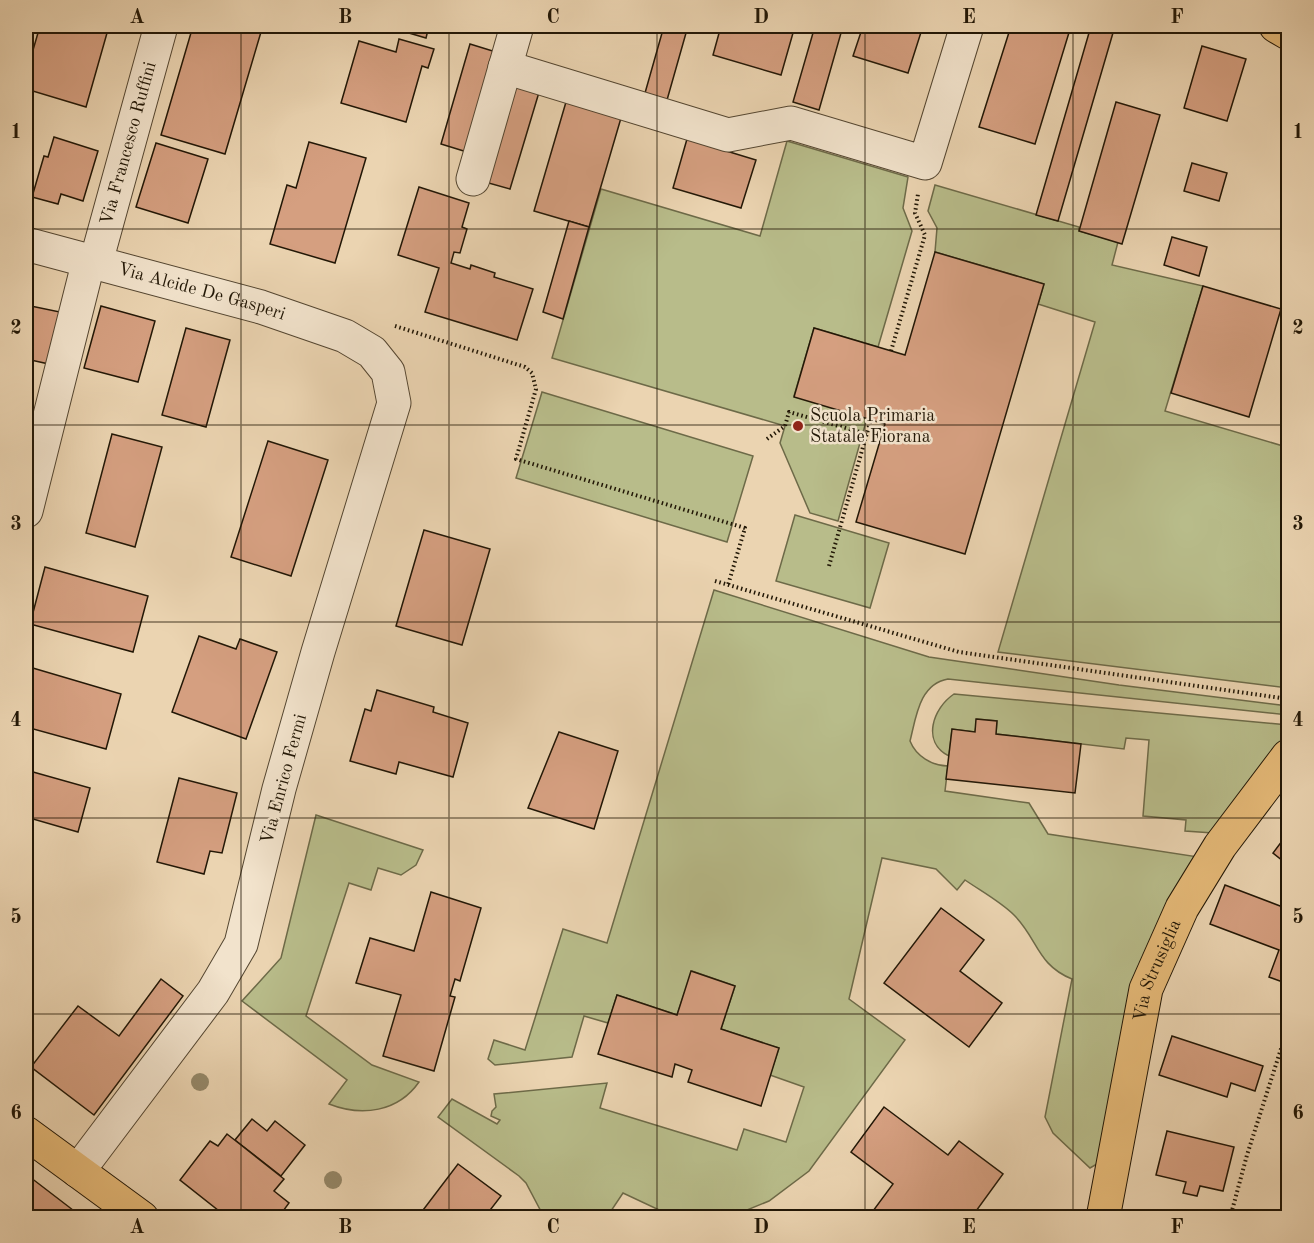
<svg xmlns="http://www.w3.org/2000/svg" width="1314" height="1243" font-family="'Old Standard TT',serif">
  <style>
    .green { fill: #b8bc8a; stroke: #6d6a48; stroke-width: 1.5 }
    .building { fill: #d59f80; stroke: #221706; stroke-width: 1.5 }
    .lines { fill: none; stroke-linecap: round; stroke-linejoin: round }
    .minor-casing { stroke: #544631; stroke-width: 35 }
    .major-casing { stroke: #221706; stroke-width: 35 }
    .path { stroke: #221706; stroke-width: 4; stroke-dasharray: 1.5 3; stroke-linecap: butt }
    .minor { stroke: #f2e3cc; stroke-width: 33 }
    .major { stroke: #e6ba78; stroke-width: 33 }
    .tree { fill: #958869 }
    .grid { fill: none; stroke: #221706; stroke-width: 1.5; stroke-opacity: 0.55 }
    .poi-dot { fill: #8f2418; stroke: #f2e3cc; stroke-width: 2 }
    .labels { text-anchor: middle; dominant-baseline: central; stroke-width: 5; stroke-linejoin: round; paint-order: stroke }
    .street-label { font-size: 18px; fill: #221706; stroke: #f2e3cc }
    .poi-label { font-size: 18px; fill: #221706; stroke: #f2e3cc; text-anchor: start }
    .neatline { fill: none; stroke: #221706; stroke-width: 2 }
    .grid-label { font-size: 20px; text-anchor: middle; font-weight: bold; fill: #221706 }
  </style>
  <rect width="100%" height="100%" fill="#ebd4b1"/>
  <filter id="stains"><feTurbulence type="fractalNoise" baseFrequency=".00333" numOctaves="4"/><feColorMatrix values="0 0 0 0 .2 0 0 0 0 .09 0 0 0 0 .02 0 0 0 .5 -.17"/></filter>
  <radialGradient id="worn" r=".72"><stop offset=".6" stop-color="#630" stop-opacity="0"/><stop offset="1" stop-color="#630" stop-opacity=".3"/></radialGradient>
  <g class="green">
    <polygon points="787,141 908,177 903,208 912,231 878,347 814,328 794,396 867,418 838,521 810,513 780,443 785,426 552,358 601,189 760,236"/>
    <polygon points="935,185 1079,227 1079,231 1118,242 1112,265 1203,286 1165,411 1283,446 1288,429 1288,688 998,652 1095,322 1038,304 1044,284 935,252 937,228 928,211"/>
    <polygon points="542,392 753,456 727,542 516,478"/>
    <polygon points="795,515 889,543 870,608 776,581"/>
    <path d="M714,590l215,67 190,28 169,21v9l-340,-36c-29,5 -32,39 -38,62 6,15 22,25 38,25l-3,25 84,12 19,31 157,24 -108,306 -7,4 -37,-35 -8,-16 27,-138c-35,-14 -34,-40 -58,-64 -13,-13 -33,-24 -49,-35l-8,10 -21,-21 -54,-11 -33,141 56,41 -96,131 -40,30 -39,16h-56l-51,-24 -16,24h-63l-18,-34 -7,-7 -81,-59 14,-18 45,25 3,-4 -9,-4 1,-5 4,-4 -2,-13 113,-11 -7,25 137,42 7,-21 42,13 18,-55 -34,-12 9,-27 -58,-19 14,-43 -43,-15 -15,44 -60,-20 -9,28 -24,-7 -12,41 -77,8 -7,-6 6,-19 31,10 38,-121 44,14z"/>
    <path d="M954,694l334,31v12l-66,89 -9,7 -28,-2 1,-11 -43,-4 6,-76 -23,-2 -2,11 -128,-15 1,-13 -20,-2 -2,13 -23,-3 -3,27c-28,-14 -16,-48 5,-62z"/>
    <path d="M316,815l107,35 -7,15 -15,10 -23,-7 -7,22 -22,-7 -43,133 66,49 47,17c-21,30 -57,35 -90,22l18,-24 -105,-79 39,-43z"/>
  </g>
  <g class="building">
    <polygon points="40,26 109,26 86,107 26,89 26,74"/>
    <polygon points="193,26 239,26 261,32 225,154 161,135"/>
    <polygon points="385,26 429,26 426,38"/>
    <polygon points="664,26 688,26 667,100 645,93"/>
    <polygon points="721,26 795,26 781,75 713,55"/>
    <polygon points="815,26 843,26 819,110 793,102"/>
    <polygon points="863,26 923,26 908,73 853,56"/>
    <polygon points="1011,26 1071,26 1035,144 979,127"/>
    <polygon points="1091,26 1115,26 1058,221 1036,215"/>
    <polygon points="399,39 434,49 428,68 422,66 406,122 341,103 359,41 396,52"/>
    <polygon points="470,44 496,52 467,152 441,144"/>
    <polygon points="1202,46 1246,59 1227,121 1184,108"/>
    <polygon points="513,82 540,89 510,189 485,182"/>
    <polygon points="566,102 621,118 589,227 534,211"/>
    <polygon points="1116,102 1160,115 1122,244 1079,231"/>
    <polygon points="54,137 98,151 83,201 61,194 58,204 32,197 44,156 48,157"/>
    <polygon points="687,139 756,160 741,208 673,188"/>
    <polygon points="309,142 366,158 335,263 270,244 287,185 296,188"/>
    <polygon points="156,143 208,159 188,223 136,207"/>
    <polygon points="1192,163 1227,173 1219,201 1184,191"/>
    <polygon points="419,187 469,203 462,227 467,229 460,253 454,252 451,263 470,269 471,265 495,273 494,277 533,289 517,340 425,312 439,268 398,255"/>
    <polygon points="569,221 589,227 563,319 543,312"/>
    <polygon points="1172,237 1207,247 1199,276 1164,265"/>
    <polygon points="935,252 1044,284 965,554 856,522 885,424 794,397 814,328 905,355"/>
    <polygon points="1203,286 1281,309 1249,417 1171,393"/>
    <polygon points="26,305 60,312 49,364 26,359"/>
    <polygon points="101,306 155,321 138,382 84,368"/>
    <polygon points="186,328 230,340 206,427 162,415"/>
    <polygon points="26,421 41,425 26,476"/>
    <polygon points="112,434 162,447 135,547 86,533"/>
    <polygon points="268,441 328,460 291,576 231,557"/>
    <polygon points="424,530 490,549 462,645 396,626"/>
    <polygon points="45,567 148,596 133,652 30,624"/>
    <polygon points="199,636 236,649 240,639 277,652 246,739 172,712"/>
    <polygon points="26,666 121,694 106,749 26,727"/>
    <polygon points="377,690 434,707 433,712 468,723 453,777 399,762 396,774 350,761 365,709 371,711"/>
    <polygon points="976,719 997,721 996,734 1081,744 1075,793 946,779 952,729 975,732"/>
    <polygon points="559,732 618,751 594,829 528,808"/>
    <polygon points="26,770 90,788 78,832 26,817"/>
    <polygon points="179,778 237,793 222,853 210,851 204,874 157,862"/>
    <polygon points="1288,833 1288,865 1273,853"/>
    <polygon points="1225,885 1288,909 1288,984 1269,977 1279,950 1210,924"/>
    <polygon points="431,892 481,908 460,981 455,979 450,996 455,997 434,1071 383,1056 401,995 356,983 370,938 414,951"/>
    <polygon points="941,908 984,940 960,971 1002,1003 969,1047 884,983"/>
    <polygon points="691,971 735,986 721,1029 779,1048 761,1106 688,1082 692,1070 675,1064 672,1077 598,1054 617,995 677,1015"/>
    <polygon points="161,979 183,996 94,1115 31,1067 78,1006 119,1036"/>
    <polygon points="1172,1036 1263,1066 1255,1091 1231,1083 1227,1097 1159,1075"/>
    <polygon points="884,1107 948,1155 959,1141 1003,1174 971,1218 948,1218 939,1211 935,1218 874,1218 870,1215 893,1184 851,1152"/>
    <polygon points="252,1119 267,1131 275,1121 305,1145 281,1176 235,1140"/>
    <polygon points="1167,1131 1234,1147 1223,1191 1200,1186 1197,1196 1183,1193 1186,1182 1156,1175"/>
    <polygon points="227,1134 284,1179 274,1191 289,1203 278,1218 228,1218 180,1180 210,1141 218,1146"/>
    <polygon points="458,1164 501,1196 484,1218 417,1218"/>
    <polygon points="26,1174 69,1207 83,1218 26,1218"/>
  </g>
  <g class="lines">
    <defs>
      <g id="minor">
        <polyline points="505,67 728,135 791,123 925,163 967,26"/>
        <polyline points="473,179 517,26"/>
        <path id="s1" d="M26,244l235,63 84,29 27,16 16,20 6,31 -76,249 -39,137 -38,155 -28,48 -135,179"/>
        <path id="s2" d="M96,262l65,-236"/>
        <polyline points="26,511 89,260"/>
      </g>
      <g id="major">
        <polyline points="1276,26 1288,33"/>
        <polyline points="26,1133 142,1218"/>
        <path id="s3" d="M1103,1218l43,-229 36,-81 38,-62 68,-90"/>
      </g>
    </defs>
    <use href="#minor" class="minor-casing"/>
    <use href="#major" class="major-casing"/>
    <g class="path">
      <polyline points="395,326 525,367 532,373 536,389 516,459 745,528 728,585"/>
      <polyline points="891,351 925,235 915,213 918,194"/>
      <polyline points="767,439 785,426 789,412 867,434"/>
      <polyline points="829,566 871,419"/>
      <polyline points="715,581 959,652 1288,699"/>
      <polyline points="1230,1218 1247,1155 1288,1027"/>
    </g>
    <use href="#minor" class="minor"/>
    <use href="#major" class="major"/>
  </g>
  <g class="tree">
    <circle cx="200" cy="1082" r="9"/>
    <circle cx="333" cy="1180" r="9"/>
  </g>
  <path class="grid" d="M241,26v1192M449,26v1192M657,26v1192M865,26v1192M1073,26v1192M26,229h1262M26,425h1262M26,622h1262M26,818h1262M26,1014h1262"/>
  <circle class="poi-dot" cx="798" cy="426" r="6"/>
  <g class="labels">
    <g class="street-label">
      <text stroke="none"><textPath href="#s2" startOffset="123">Via Francesco Ruffini</textPath></text>
      <text stroke="none"><textPath href="#s1" startOffset="182">Via Alcide De Gasperi</textPath></text>
      <text transform="translate(284 779) rotate(-75)">Via Enrico Fermi</text>
      <text stroke="none"><textPath href="#s3" startOffset="254">Via Strusiglia</textPath></text>
    </g>
    <g class="poi-label">
      <text x="810" y="416">Scuola Primaria<tspan x="810" dy="21">Statale Fiorana</tspan></text>
    </g>
  </g>
  <rect width="1314" height="1243" fill="none" stroke="#ebd4b1" stroke-width="66"/>
  <rect x="33" y="33" width="1248" height="1177" class="neatline"/>
  <g class="grid-label">
    <text x="137" y="23">A</text>
    <text x="345" y="23">B</text>
    <text x="553" y="23">C</text>
    <text x="761" y="23">D</text>
    <text x="969" y="23">E</text>
    <text x="1177" y="23">F</text>
    <text x="16" y="138">1</text>
    <text x="1298" y="138">1</text>
    <text x="16" y="334">2</text>
    <text x="1298" y="334">2</text>
    <text x="16" y="530">3</text>
    <text x="1298" y="530">3</text>
    <text x="16" y="726">4</text>
    <text x="1298" y="726">4</text>
    <text x="16" y="923">5</text>
    <text x="1298" y="923">5</text>
    <text x="16" y="1119">6</text>
    <text x="1298" y="1119">6</text>
    <text x="137" y="1233">A</text>
    <text x="345" y="1233">B</text>
    <text x="553" y="1233">C</text>
    <text x="761" y="1233">D</text>
    <text x="969" y="1233">E</text>
    <text x="1177" y="1233">F</text>
  </g>
  <rect width="100%" height="100%" filter="url(#stains)"/>
  <rect width="100%" height="100%" fill="url(#worn)"/>
</svg>
